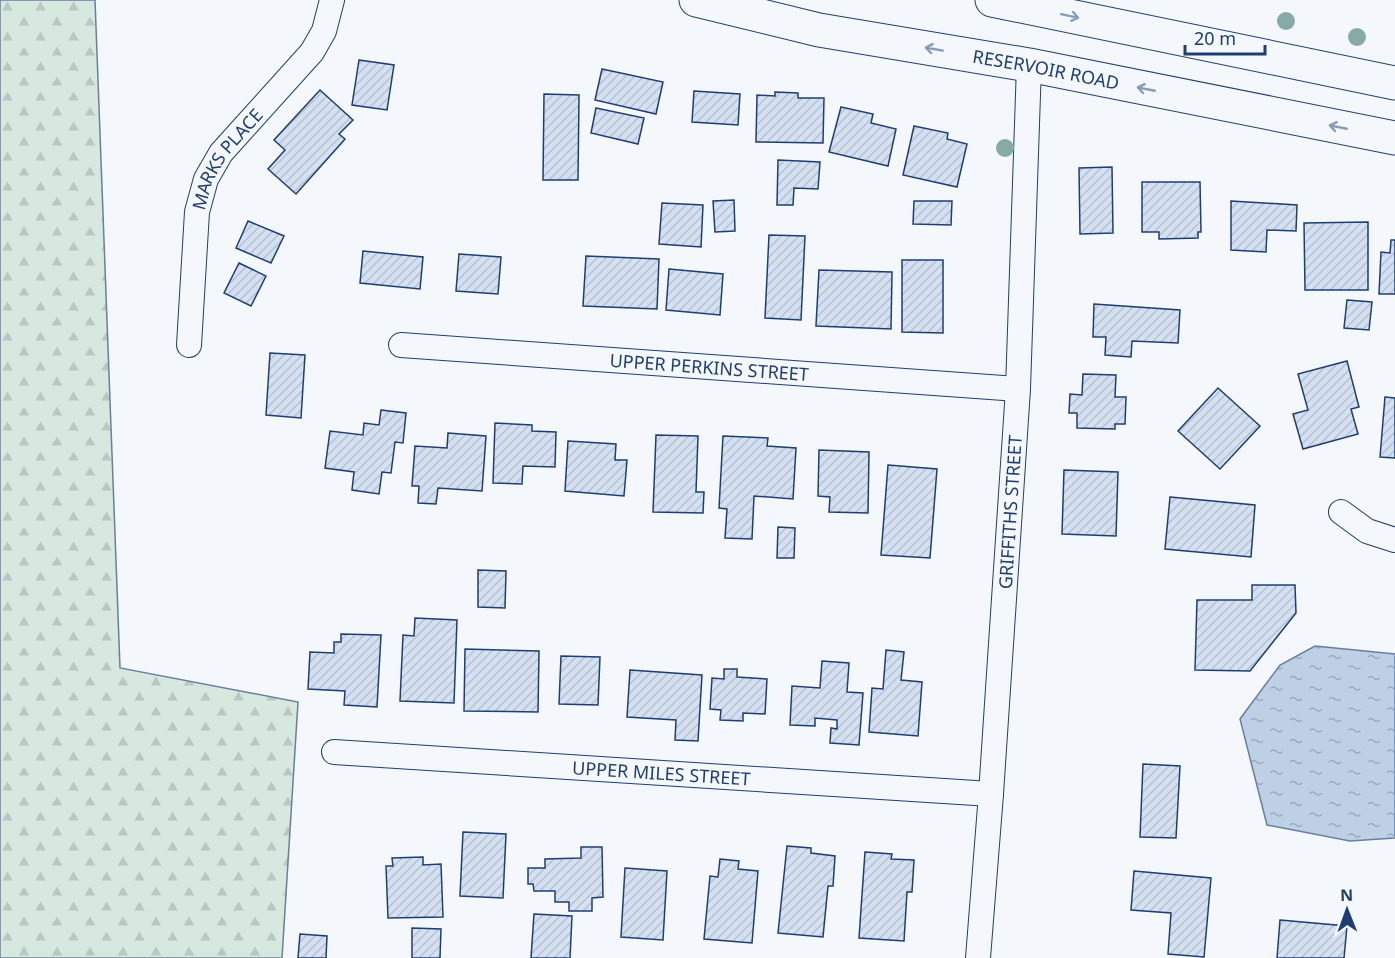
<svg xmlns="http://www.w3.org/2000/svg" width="1395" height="958" font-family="'Noto Sans',sans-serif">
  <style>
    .forest { fill: url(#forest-firs); stroke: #687fa3; stroke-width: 1.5 }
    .water { fill: url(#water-ripples); stroke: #687fa3; stroke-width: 1.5 }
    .building { fill: url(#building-hatch); stroke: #1d3f73; stroke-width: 1.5 }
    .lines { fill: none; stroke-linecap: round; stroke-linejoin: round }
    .street-casing { stroke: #1d3f73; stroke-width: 26 }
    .primary-casing { stroke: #1d3f73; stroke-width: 35 }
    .street { stroke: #f4f7fb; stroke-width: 24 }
    .primary { stroke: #f4f7fb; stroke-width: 33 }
    .tree { fill: #86aba6 }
    .oneway { stroke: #889bb7 }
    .labels { text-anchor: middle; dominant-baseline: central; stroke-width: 4.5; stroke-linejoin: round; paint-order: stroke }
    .street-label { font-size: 18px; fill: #1d3f73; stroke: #f4f7fb }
  </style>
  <defs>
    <pattern id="forest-firs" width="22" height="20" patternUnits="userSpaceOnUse" patternTransform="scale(1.5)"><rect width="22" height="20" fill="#d7e8df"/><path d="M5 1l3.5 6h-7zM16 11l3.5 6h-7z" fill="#b8c8c3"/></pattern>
    <pattern id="water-ripples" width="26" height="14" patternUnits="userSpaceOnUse" patternTransform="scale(1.5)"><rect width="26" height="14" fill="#bed0e5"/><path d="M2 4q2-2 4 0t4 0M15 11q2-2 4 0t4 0" fill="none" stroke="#9aaabe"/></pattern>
    <pattern id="building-hatch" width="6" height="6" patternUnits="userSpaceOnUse" patternTransform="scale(1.5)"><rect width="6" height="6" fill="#d5e0f0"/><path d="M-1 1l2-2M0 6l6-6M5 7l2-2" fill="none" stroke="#b6c1d1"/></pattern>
  </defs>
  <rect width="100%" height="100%" fill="#f4f7fb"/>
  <polygon class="forest" points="0,0 95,0 120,668 298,702 282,958 0,958"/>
  <polygon class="water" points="1315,646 1395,654 1395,838 1350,841 1267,825 1240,719 1280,665"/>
  <g class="building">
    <polygon points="359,60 394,65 387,110 352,105"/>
    <polygon points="602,69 663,82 656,114 595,100"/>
    <polygon points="320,90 353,120 339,134 345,139 296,194 268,169 285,150 274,140"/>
    <polygon points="694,91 740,94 738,125 692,122"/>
    <polygon points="775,92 798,93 798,98 824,98 823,143 756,142 757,95 775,96"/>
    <polygon points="544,94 579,95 578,180 543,180"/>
    <polygon points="841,107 873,114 871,123 896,129 888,166 829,152"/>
    <polygon points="596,108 644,118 638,144 591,133"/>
    <polygon points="914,126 948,133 947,139 967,144 957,187 903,175"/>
    <polygon points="778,160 820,162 818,189 794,188 793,205 777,205"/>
    <polygon points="1112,167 1113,233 1080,234 1079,168"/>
    <polygon points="1142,182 1200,182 1201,232 1198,232 1198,238 1159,239 1159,232 1142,232"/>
    <polygon points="734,200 735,231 715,232 713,201"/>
    <polygon points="914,201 952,201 951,225 913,224"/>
    <polygon points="1231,201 1297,205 1296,231 1267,230 1266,252 1231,250"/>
    <polygon points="662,203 703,205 701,247 659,244"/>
    <polygon points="248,221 284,236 271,263 236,248"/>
    <polygon points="1368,222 1368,290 1305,290 1304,223"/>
    <polygon points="769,235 805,236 801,320 765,318"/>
    <polygon points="1391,240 1395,240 1395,294 1379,294 1381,252 1390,253"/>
    <polygon points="363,251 423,257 420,289 360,283"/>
    <polygon points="459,254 501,257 498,294 456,291"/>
    <polygon points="586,256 659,259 657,309 583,306"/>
    <polygon points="902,260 943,260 943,333 902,332"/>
    <polygon points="239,263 266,276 251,306 224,293"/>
    <polygon points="669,269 723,274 720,315 666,310"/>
    <polygon points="819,270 892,272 891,329 816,326"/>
    <polygon points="1347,300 1372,302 1369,330 1344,328"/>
    <polygon points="1094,304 1180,310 1178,343 1132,341 1131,357 1105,355 1106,337 1093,337"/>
    <polygon points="270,353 305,355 301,418 266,415"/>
    <polygon points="1347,361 1359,407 1351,409 1358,434 1303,449 1293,414 1308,410 1298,374"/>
    <polygon points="1083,374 1116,375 1115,397 1126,397 1125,424 1115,424 1115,429 1077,428 1077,413 1069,413 1070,394 1082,395"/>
    <polygon points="1218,388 1260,426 1220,469 1178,431"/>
    <polygon points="1385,397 1395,398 1395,458 1380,457"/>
    <polygon points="381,410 406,413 403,443 395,442 391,473 382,472 379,494 352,490 354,472 325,468 330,431 363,435 364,423 379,425"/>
    <polygon points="495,423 532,425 532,431 556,432 555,467 523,466 522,484 493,483"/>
    <polygon points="448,433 486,436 482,491 438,488 436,504 418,503 419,486 412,486 415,446 447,448"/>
    <polygon points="656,435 698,436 696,492 704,492 703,513 653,512"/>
    <polygon points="723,436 768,438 767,446 796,448 793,499 754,496 752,539 725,538 727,509 719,508"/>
    <polygon points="568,441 616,444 615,460 627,460 624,496 565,491"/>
    <polygon points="819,450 869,452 868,513 829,512 830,497 818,496"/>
    <polygon points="888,465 937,469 930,558 881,555"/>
    <polygon points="1064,470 1118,472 1116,536 1062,534"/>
    <polygon points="1170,497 1255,505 1251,557 1165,549"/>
    <polygon points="778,527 795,528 794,558 777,558"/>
    <polygon points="478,570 506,571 505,608 478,607"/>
    <polygon points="1252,585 1295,585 1296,613 1250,671 1195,670 1197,600 1252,600"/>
    <polygon points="415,618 457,620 454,703 400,701 403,635 414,636"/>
    <polygon points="341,634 381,635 377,707 344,705 345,691 308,689 310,652 334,653 334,642 341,642"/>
    <polygon points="465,649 539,651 538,712 464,711"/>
    <polygon points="886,650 904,652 901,680 922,682 918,736 869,732 872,688 883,689"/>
    <polygon points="561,656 600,657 598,705 559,704"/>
    <polygon points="822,661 849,663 847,692 863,693 859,745 830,743 831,728 837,729 837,720 815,718 815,726 790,725 792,686 820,688"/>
    <polygon points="724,669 737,669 737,677 767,679 765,714 743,713 743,721 720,720 721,710 710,709 712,678 724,679"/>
    <polygon points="630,670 702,675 698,741 675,740 676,720 627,717"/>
    <polygon points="1143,764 1180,766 1176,838 1140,837"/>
    <polygon points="463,832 506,834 503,898 460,896"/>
    <polygon points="787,846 811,848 811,853 835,856 833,886 828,886 823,937 778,933"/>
    <polygon points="581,847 602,847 603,897 592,898 592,911 569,911 569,902 555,902 555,891 534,891 533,884 528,884 528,868 545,868 545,859 581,858"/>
    <polygon points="865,852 892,854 891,859 914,860 912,892 907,892 904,941 859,938"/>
    <polygon points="423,857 423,865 441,864 443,917 388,918 386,866 393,866 392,858"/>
    <polygon points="720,859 739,861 738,869 758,871 752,943 704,939 710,876 718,877"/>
    <polygon points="625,868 667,871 663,940 621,937"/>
    <polygon points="1134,871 1211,878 1204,957 1168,954 1171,913 1131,910"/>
    <polygon points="534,914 572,916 570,958 531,958"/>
    <polygon points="1280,920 1347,926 1344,958 1277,958"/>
    <polygon points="412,928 441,929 440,958 412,958"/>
    <polygon points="300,934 327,936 326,958 298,958"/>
  </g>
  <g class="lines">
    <defs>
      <g id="street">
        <path id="s1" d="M189,345l8,-133 9,-33 15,-26 91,-101 12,-21 8,-31"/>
        <path id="s2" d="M401,345l617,44"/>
        <polyline points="1341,512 1367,531 1395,540"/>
        <path id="s3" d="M334,752l657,42"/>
        <path id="s4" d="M978,958l13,-164 27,-405 11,-324"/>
      </g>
      <g id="primary">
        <path id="s5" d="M696,0l123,30 210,35 366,73"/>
        <polyline points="992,0 1395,83"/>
      </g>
    </defs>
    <use href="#street" class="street-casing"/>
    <use href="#primary" class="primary-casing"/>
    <use href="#street" class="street"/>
    <use href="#primary" class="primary"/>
  </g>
  <g class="tree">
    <circle cx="1286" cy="21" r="9"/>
    <circle cx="1357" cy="37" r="9"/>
    <circle cx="1005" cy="148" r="9"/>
  </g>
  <defs><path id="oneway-shaft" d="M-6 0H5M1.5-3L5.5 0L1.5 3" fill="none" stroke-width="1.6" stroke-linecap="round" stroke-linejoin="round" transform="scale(1.5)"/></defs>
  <g class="oneway">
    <use href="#oneway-shaft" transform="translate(1070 16) rotate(12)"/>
    <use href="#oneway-shaft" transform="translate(934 49) rotate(-170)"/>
    <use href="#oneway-shaft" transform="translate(1146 89) rotate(-169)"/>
    <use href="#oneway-shaft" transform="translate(1338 127) rotate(-169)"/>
  </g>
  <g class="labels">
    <g class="street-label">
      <text stroke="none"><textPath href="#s5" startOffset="357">RESERVOIR ROAD</textPath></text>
      <text stroke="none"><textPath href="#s1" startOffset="195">MARKS PLACE</textPath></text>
      <text stroke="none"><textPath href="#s2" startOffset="309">UPPER PERKINS STREET</textPath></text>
      <text stroke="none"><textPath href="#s4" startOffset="447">GRIFFITHS STREET</textPath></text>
      <text stroke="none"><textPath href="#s3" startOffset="328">UPPER MILES STREET</textPath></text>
    </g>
  </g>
  <g transform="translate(1347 910) rotate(359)" stroke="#f4f7fb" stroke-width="4.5" paint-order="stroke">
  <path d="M0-4.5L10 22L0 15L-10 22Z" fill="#1d3f73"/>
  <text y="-9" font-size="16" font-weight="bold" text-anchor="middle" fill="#1d3f73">N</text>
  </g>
  <path d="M1185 45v9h80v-9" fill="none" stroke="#1d3f73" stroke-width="3"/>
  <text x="1194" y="45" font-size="18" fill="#1d3f73" stroke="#f4f7fb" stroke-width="4.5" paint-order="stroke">20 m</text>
</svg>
